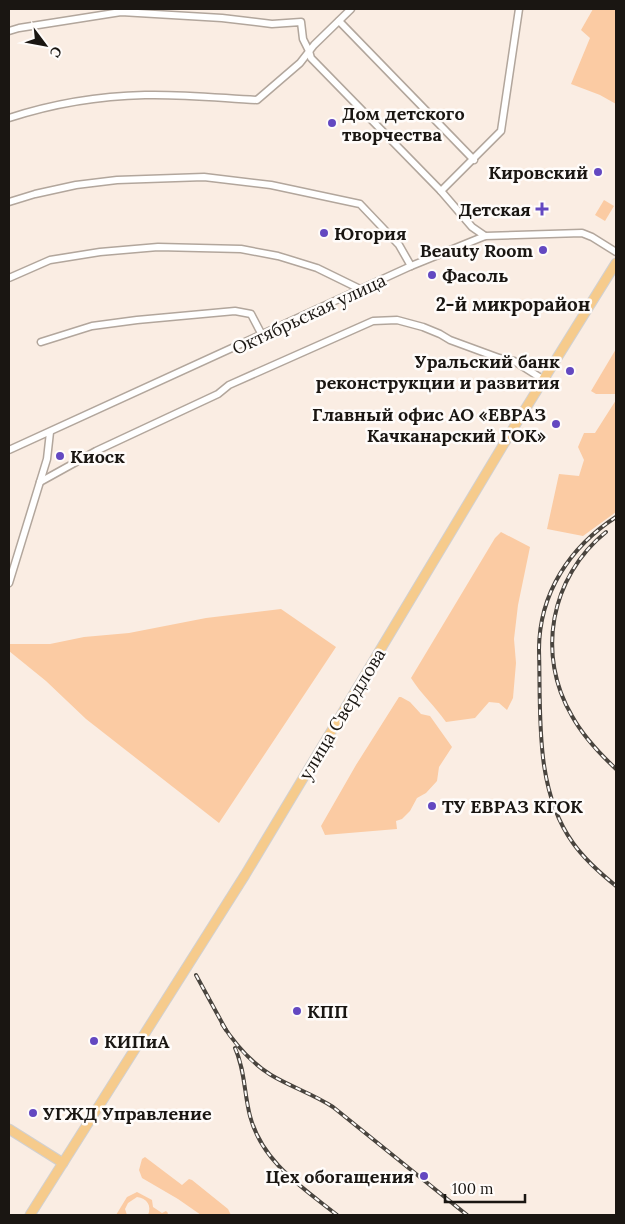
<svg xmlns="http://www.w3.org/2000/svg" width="625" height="1224" font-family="Lora,serif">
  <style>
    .green { fill: #fbcba3 }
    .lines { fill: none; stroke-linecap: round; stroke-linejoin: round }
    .minor-casing { stroke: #b2a69c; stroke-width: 9 }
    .major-casing { stroke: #d1d0d0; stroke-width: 11 }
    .minor { stroke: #fff; stroke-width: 6 }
    .major { stroke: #f6cb8c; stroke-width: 9 }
    .rail-casing { stroke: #49443e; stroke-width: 4 }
    .rail { stroke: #fffcfa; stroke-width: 2; stroke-dasharray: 5.5; stroke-linecap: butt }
    .poi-dot { fill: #6348c1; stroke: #fffcfa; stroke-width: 2 }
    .labels { text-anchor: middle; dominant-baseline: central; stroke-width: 5; stroke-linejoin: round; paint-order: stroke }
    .poi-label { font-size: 18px; font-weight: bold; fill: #1a1612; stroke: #fffcfa; text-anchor: start }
    .street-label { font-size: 18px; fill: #1a1612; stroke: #fffcfa }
    .neighbourhood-label { font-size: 19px; font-weight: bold; fill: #1a1612; stroke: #fffcfa }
  </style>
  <rect width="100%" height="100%" fill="#faede3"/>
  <g class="green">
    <polygon points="593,9 616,9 616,104 600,95 571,84 590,38 581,30"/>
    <polygon points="604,200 614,206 605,221 595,215"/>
    <polygon points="616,349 616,394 596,394 591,391"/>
    <polygon points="616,400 616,512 583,536 547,529 559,474 579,476 584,460 578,447 584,433 595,433"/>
    <path d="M501,532l29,15 -12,58 -4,34 2,24 -3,35 -6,12 -8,-7 -10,-1 -14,16 -29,4c-11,-16 -25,-28 -35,-44l84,-140z"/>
    <polygon points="281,609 336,647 219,823 86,719 46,681 9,651 9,644 50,644 84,637 129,633 206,618"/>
    <polygon points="399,697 401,697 410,702 421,714 430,716 452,747 439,767 437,781 426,793 417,798 410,811 402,819 396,821 397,829 325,835 321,826 356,765"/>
    <polygon points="145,1157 182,1185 189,1179 192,1180 228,1209 231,1215 201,1215 178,1199 142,1178 139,1170 142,1159"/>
    <path d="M137,1192l15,8 1,7 9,6 4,-2 2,2 -1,2h-19c4,-9 -1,-17 -11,-18l-9,6 -3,6 2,6h-11l11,-18z"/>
  </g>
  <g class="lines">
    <defs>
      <g id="minor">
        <polyline points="339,21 474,160"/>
        <polyline points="9,31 19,28 121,12 222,18 272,24 301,22 303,39 309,51 311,58 441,191"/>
        <path d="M9,118c43,-14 90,-22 136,-23 37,-1 75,3 112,5l43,-37 14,-18 37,-36"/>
        <polyline points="9,202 35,194 76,185 117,180 204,177 271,185 360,204 399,245 411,266"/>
        <polyline points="485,236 472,227 441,191 501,131 519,9"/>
        <polyline points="9,278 50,260 100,252 158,247 241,249 278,256 317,268 362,290"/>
        <polyline points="41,342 92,326 137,320 235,311 251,314 262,335"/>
        <polyline points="9,450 411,266 485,236 582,233 592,237 616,252"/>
        <polyline points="40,482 96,451 218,394 229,385 373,321 397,320 423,327 440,334 450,340 499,358 514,361 544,380"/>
        <polyline points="9,583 47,459 50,432"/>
      </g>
      <g id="major">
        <polyline points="9,1129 63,1163"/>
        <polyline points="30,1215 245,875 511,432 616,263"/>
      </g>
    </defs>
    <use href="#minor" class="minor-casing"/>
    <use href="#major" class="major-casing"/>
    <use href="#minor" class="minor"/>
    <use href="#major" class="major"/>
    <defs>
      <g id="rail">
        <path d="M616,517c-46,30 -77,76 -77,133 2,63 -5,139 34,193 12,17 27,30 43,43"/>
        <path d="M606,532c-56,45 -70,123 -34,184 11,20 27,37 44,53"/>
        <polyline points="196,975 226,1030"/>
        <path d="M222,1024c13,20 28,38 49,51 20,12 42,19 62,32l134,108"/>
        <path d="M235,1048c10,22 9,45 15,68 12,46 52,71 87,99"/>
      </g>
    </defs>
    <use href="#rail" class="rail-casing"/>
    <use href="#rail" class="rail"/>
  </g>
  <g class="poi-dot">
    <circle cx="332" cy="123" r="5"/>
    <circle cx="598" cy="172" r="5"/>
    <path d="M539.5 201.5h5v5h5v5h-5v5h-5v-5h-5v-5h5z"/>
    <circle cx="324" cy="233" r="5"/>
    <circle cx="543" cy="250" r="5"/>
    <circle cx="432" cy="275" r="5"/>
    <circle cx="570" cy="371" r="5"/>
    <circle cx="556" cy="424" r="5"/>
    <circle cx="60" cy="456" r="5"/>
    <circle cx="432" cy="806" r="5"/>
    <circle cx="297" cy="1011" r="5"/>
    <circle cx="94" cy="1041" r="5"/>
    <circle cx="33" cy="1113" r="5"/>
    <circle cx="424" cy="1176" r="5"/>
  </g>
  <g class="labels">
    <g class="poi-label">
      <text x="342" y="113">Дом детского<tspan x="342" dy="21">творчества</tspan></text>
      <text x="588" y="172" text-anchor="end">Кировский</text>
      <text x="531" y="209" text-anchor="end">Детская</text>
      <text x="334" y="233">Югория</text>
      <text x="533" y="250" text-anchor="end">Beauty Room</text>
      <text x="442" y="275">Фасоль</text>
      <text x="560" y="361" text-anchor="end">Уральский банк<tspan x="560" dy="21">реконструкции и развития</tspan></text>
      <text x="546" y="414" text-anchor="end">Главный офис АО «ЕВРАЗ<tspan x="546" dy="21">Качканарский ГОК»</tspan></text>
      <text x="70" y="456">Киоск</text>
      <text x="442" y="806">ТУ ЕВРАЗ КГОК</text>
      <text x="307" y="1011">КПП</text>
      <text x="104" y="1041">КИПиА</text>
      <text x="43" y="1113">УГЖД Управление</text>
      <text x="414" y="1176" text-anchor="end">Цех обогащения</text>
    </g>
    <g class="street-label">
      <text transform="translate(309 314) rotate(-25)">Октябрьская улица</text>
      <text transform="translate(342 714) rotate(-59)">улица Свердлова</text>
    </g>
    <g class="neighbourhood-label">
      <text x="513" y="304">2-й микрорайон</text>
    </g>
  </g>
  <rect width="625" height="1224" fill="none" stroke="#1a1612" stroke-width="20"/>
  <g transform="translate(45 45) rotate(122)" stroke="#fffcfa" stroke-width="4" paint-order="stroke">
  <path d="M0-4L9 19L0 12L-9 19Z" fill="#1a1612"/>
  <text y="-8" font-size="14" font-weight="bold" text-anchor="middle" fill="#1a1612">С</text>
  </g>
  <path d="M445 1194v8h80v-8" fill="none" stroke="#1a1612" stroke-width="2.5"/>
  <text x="452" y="1194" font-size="15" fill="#1a1612" stroke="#fffcfa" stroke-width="4" paint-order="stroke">100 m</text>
</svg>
